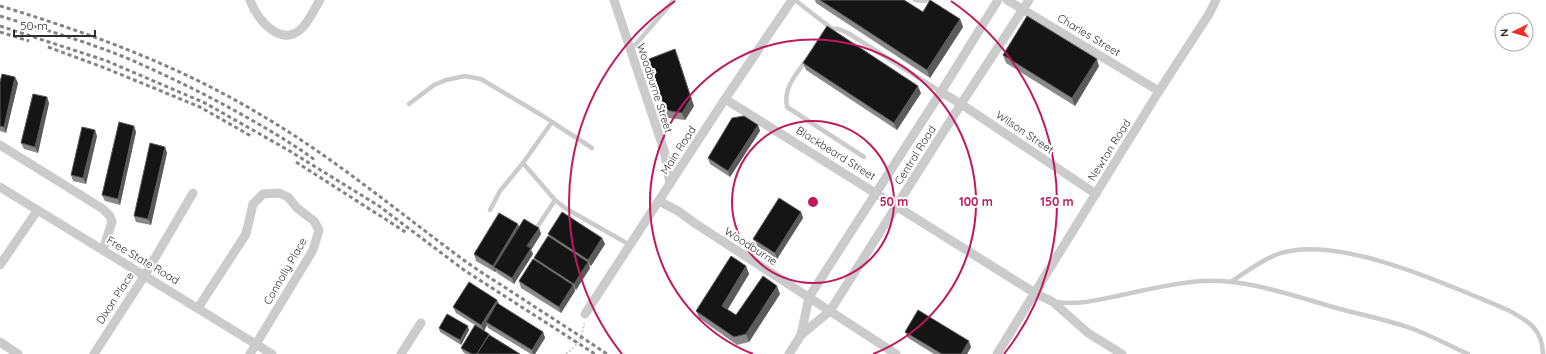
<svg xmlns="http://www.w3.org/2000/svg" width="1546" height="354" font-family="Quicksand,sans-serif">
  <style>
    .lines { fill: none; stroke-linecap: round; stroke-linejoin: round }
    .path { stroke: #cbcbcb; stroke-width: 2; stroke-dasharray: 2 2; stroke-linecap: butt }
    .service { stroke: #cbcbcb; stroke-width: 4.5 }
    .minor { stroke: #cbcbcb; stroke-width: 9 }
    .rail { stroke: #838383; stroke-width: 3; stroke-dasharray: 4 3; stroke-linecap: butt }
    .wall { fill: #8a8a8a }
    .shaded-wall { fill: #5b5b5b }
    .building { fill: #151515; stroke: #5b5b5b }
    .ring { fill: none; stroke: #c2185b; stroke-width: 2 }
    .labels { text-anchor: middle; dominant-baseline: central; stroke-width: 4; stroke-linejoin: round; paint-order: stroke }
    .street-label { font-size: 11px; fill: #2e2e2e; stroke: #fff }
    .centre { fill: #c2185b; stroke: #fff; stroke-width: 2 }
    .ring-label { font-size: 12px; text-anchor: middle; font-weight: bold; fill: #c2185b; stroke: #fff; stroke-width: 4; stroke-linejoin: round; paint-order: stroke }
  </style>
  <rect width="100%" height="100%" fill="#fff"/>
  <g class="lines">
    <path class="path" d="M566,354c13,-11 16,-14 18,-31"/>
    <g class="service">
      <polyline points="795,0 831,28"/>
      <polyline points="915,0 925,1 927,0"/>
      <path d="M827,31c7,-5 14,-1 21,2l93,59"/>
      <polyline points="630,51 674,0"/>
      <path d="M807,59c-11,16 -24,28 -20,48l77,50"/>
      <polyline points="409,104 434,85 446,80 465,76 481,79 543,116 552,122 523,163 555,200 565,208 630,245"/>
      <polyline points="552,122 592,148"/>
      <polyline points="490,210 500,191 523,163"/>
      <polyline points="538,226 555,200"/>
      <path d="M1231,282c15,-10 30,-22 47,-28 60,-21 172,32 230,56 20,11 34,18 35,44"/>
      <path d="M1056,302c19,3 37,-1 56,-5 30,-6 60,-14 90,-16 42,-2 83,12 124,24 29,9 61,14 90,25 17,7 35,16 52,24"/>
    </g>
    <g class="minor">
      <path d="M250,0c7,19 30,48 51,29 8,-7 13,-20 19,-29"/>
      <polyline points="614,0 664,150 670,184"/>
      <polyline points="1007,0 1159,91"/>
      <polyline points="941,92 961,104 1096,194"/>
      <polyline points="725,99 1035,293 1053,302 1088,333 1122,354"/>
      <polyline points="0,145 103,209 110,216 112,222 103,250"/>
      <polyline points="0,187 272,354"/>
      <polyline points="659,201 678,211 696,224 896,354"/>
      <polyline points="0,265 37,211"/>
      <polyline points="198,308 246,234 253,204 263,194 279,193 288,197 297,208 314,221 319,230 313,250 250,354"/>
      <polyline points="585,314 725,99 792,0"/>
      <polyline points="801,335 809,297 941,92 998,0"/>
      <polyline points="0,342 18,354"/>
      <polyline points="94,354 145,275 193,193"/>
      <polyline points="401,354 421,323"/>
      <polyline points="789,354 801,335 830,311 961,104 1029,0"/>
      <polyline points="997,354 1159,91 1209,14 1216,0"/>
    </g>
    <g class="rail">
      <path d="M0,6c90,27 180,60 261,109 72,42 136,96 204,146 15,11 32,21 47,31 32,21 64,41 95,62"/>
      <path d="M0,16c46,14 92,27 136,46 38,17 75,35 112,56 23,13 45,26 67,42"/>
      <polyline points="0,26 107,61 205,103 288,150 379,206 464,270 595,354"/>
      <polyline points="0,32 29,41"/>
      <polyline points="48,47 105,68 200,107 251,136"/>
      <polyline points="296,162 407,233"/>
    </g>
  </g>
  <g class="wall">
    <polygon points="815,0 904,0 923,12 960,19 963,27 930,78 816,3"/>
    <polygon points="1003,55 1099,66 1075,106 1006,63"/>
    <polygon points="803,63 921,93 897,130 806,70"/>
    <polygon points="15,77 18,83 6,133 0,131 0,82"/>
    <polygon points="47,97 49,103 38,153 24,149 21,143"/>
    <polygon points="694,106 685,120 668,118 665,110"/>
    <polygon points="758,125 760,131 730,177 710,164 708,158"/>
    <polygon points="134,126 136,132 120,205 105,201 102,195"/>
    <polygon points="97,136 86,184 73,181 71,175"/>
    <polygon points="165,147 167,153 151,225 136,222 134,216"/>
    <polygon points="801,212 803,218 777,259 755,245 753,239"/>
    <polygon points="519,227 539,228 541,234 531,250 533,254 514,284 497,273 496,271 495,272 476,261 474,254"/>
    <polygon points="548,234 602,238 605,244 591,266 589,265 590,268 576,290 575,289 575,291 561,313 521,288 519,281 535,260 534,258 549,237"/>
    <polygon points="746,266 749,274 727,310 736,315 780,294 749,342 737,345 699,318 696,311"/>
    <polygon points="453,307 543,332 545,338 535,354 531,354 488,328 487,325 484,331 520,354 466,354 463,352 461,348 475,325 456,313"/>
    <polygon points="439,328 469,330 461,345 440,332"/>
    <polygon points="905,332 971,347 967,354 934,354 908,338"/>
  </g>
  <g class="shaded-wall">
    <polygon points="960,19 963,27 930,78 927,70"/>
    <polygon points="678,57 694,106 685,120 682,113"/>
    <polygon points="1097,59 1099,66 1075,106 1072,98"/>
    <polygon points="15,77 18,83 6,133 4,127"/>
    <polygon points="918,86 921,93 897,130 894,123"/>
    <polygon points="47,97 49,103 38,153 35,147"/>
    <polygon points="758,125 760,131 730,177 728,171"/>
    <polygon points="134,126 136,132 120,205 118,199"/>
    <polygon points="95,130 97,136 86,184 83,178"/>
    <polygon points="165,147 167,153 151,225 148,219"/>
    <polygon points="801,212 803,218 777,259 775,253"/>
    <polygon points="518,224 520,230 494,267 496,271 495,272 493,266"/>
    <polygon points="539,228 541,234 531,250 533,254 514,284 512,278 527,246"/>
    <polygon points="602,238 605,244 591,266 588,260"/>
    <polygon points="588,262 590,268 576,290 574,284"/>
    <polygon points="746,266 749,274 725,314 722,306"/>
    <polygon points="573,285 575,291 561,313 559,307"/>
    <polygon points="777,286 780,294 749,342 746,334"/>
    <polygon points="497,300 500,306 486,322 487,325 484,331 481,325"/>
    <polygon points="468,326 469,330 461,345 460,340"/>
    <polygon points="543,332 545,338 535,354 533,354 532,350"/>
    <polygon points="969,341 971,347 967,354 961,354"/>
  </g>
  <g class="building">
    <polygon points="820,0 904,0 923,12 930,0 960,19 927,70"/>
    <polygon points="1027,16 1097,59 1072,98 1003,55"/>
    <polygon points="827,26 918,86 894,123 803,63"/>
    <polygon points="675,49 691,98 682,113 665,110 649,59"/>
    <polygon points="2,74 15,77 4,127 0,126 0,82"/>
    <polygon points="33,94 47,97 35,147 21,143"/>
    <polygon points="744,116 758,125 728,171 708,158 732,118"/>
    <polygon points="119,122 134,126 118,199 102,195"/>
    <polygon points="82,127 95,130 83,178 71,175"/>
    <polygon points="150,143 165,147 148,219 134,216"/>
    <polygon points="779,198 801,212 775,253 753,239"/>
    <polygon points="562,212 602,238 588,260 548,234"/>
    <polygon points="499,213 518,224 493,266 474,254"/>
    <polygon points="524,219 539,228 527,246 531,248 512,278 494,267"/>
    <polygon points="548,236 588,262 574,284 534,258"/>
    <polygon points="731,256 746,266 722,306 736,315 763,276 777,286 746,334 734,337 696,311"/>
    <polygon points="533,259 573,285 559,307 519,281"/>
    <polygon points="469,282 497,300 481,325 453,307"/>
    <polygon points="497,303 543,332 532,350 486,322"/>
    <polygon points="918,310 969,341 961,354 942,354 905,332"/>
    <polygon points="447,314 468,326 460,340 439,328"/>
    <polygon points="475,325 489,334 477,354 472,354 461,348"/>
    <polygon points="489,335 520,354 477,354"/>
  </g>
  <g class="ring">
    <circle cx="813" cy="202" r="81"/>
    <path d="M753 354A163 163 0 1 1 873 354"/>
    <path d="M622 354A244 244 0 0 1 675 1M951 1A244 244 0 0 1 1004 354"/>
  </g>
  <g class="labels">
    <g class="street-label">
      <text transform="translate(1089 35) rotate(31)">Charles Street</text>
      <text transform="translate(655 88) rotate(72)">Woodburne Street</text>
      <text transform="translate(1025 132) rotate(34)">Wilson Street</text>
      <text transform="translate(678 150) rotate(-57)">Main Road</text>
      <text transform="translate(1109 150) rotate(-58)">Newton Road</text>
      <text transform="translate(836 153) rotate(32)">Blackbeard Street</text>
      <text transform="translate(915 155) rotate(-58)">Central Road</text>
      <text transform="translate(751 246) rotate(33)">Woodburne</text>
      <text transform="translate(143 260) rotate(31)">Free State Road</text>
      <text transform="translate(285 271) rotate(-60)">Connolly Place</text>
      <text transform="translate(115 298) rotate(-57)">Dixon Place</text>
    </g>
  </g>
  <circle cx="813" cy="202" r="6" class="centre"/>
  <g class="ring-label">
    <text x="894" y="206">50 m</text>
    <text x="976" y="206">100 m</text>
    <text x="1057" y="206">150 m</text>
  </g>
  <g transform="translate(1514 32) rotate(265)"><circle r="19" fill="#ffffff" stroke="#ababab"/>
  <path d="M0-3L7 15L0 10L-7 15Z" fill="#ee2d27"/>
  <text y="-6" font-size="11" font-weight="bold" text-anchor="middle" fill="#2e2e2e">N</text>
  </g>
  <path d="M14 30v6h81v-6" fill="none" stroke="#2e2e2e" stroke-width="2"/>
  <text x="20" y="30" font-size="12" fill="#2e2e2e" stroke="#ffffff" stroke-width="3" paint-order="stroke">50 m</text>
</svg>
